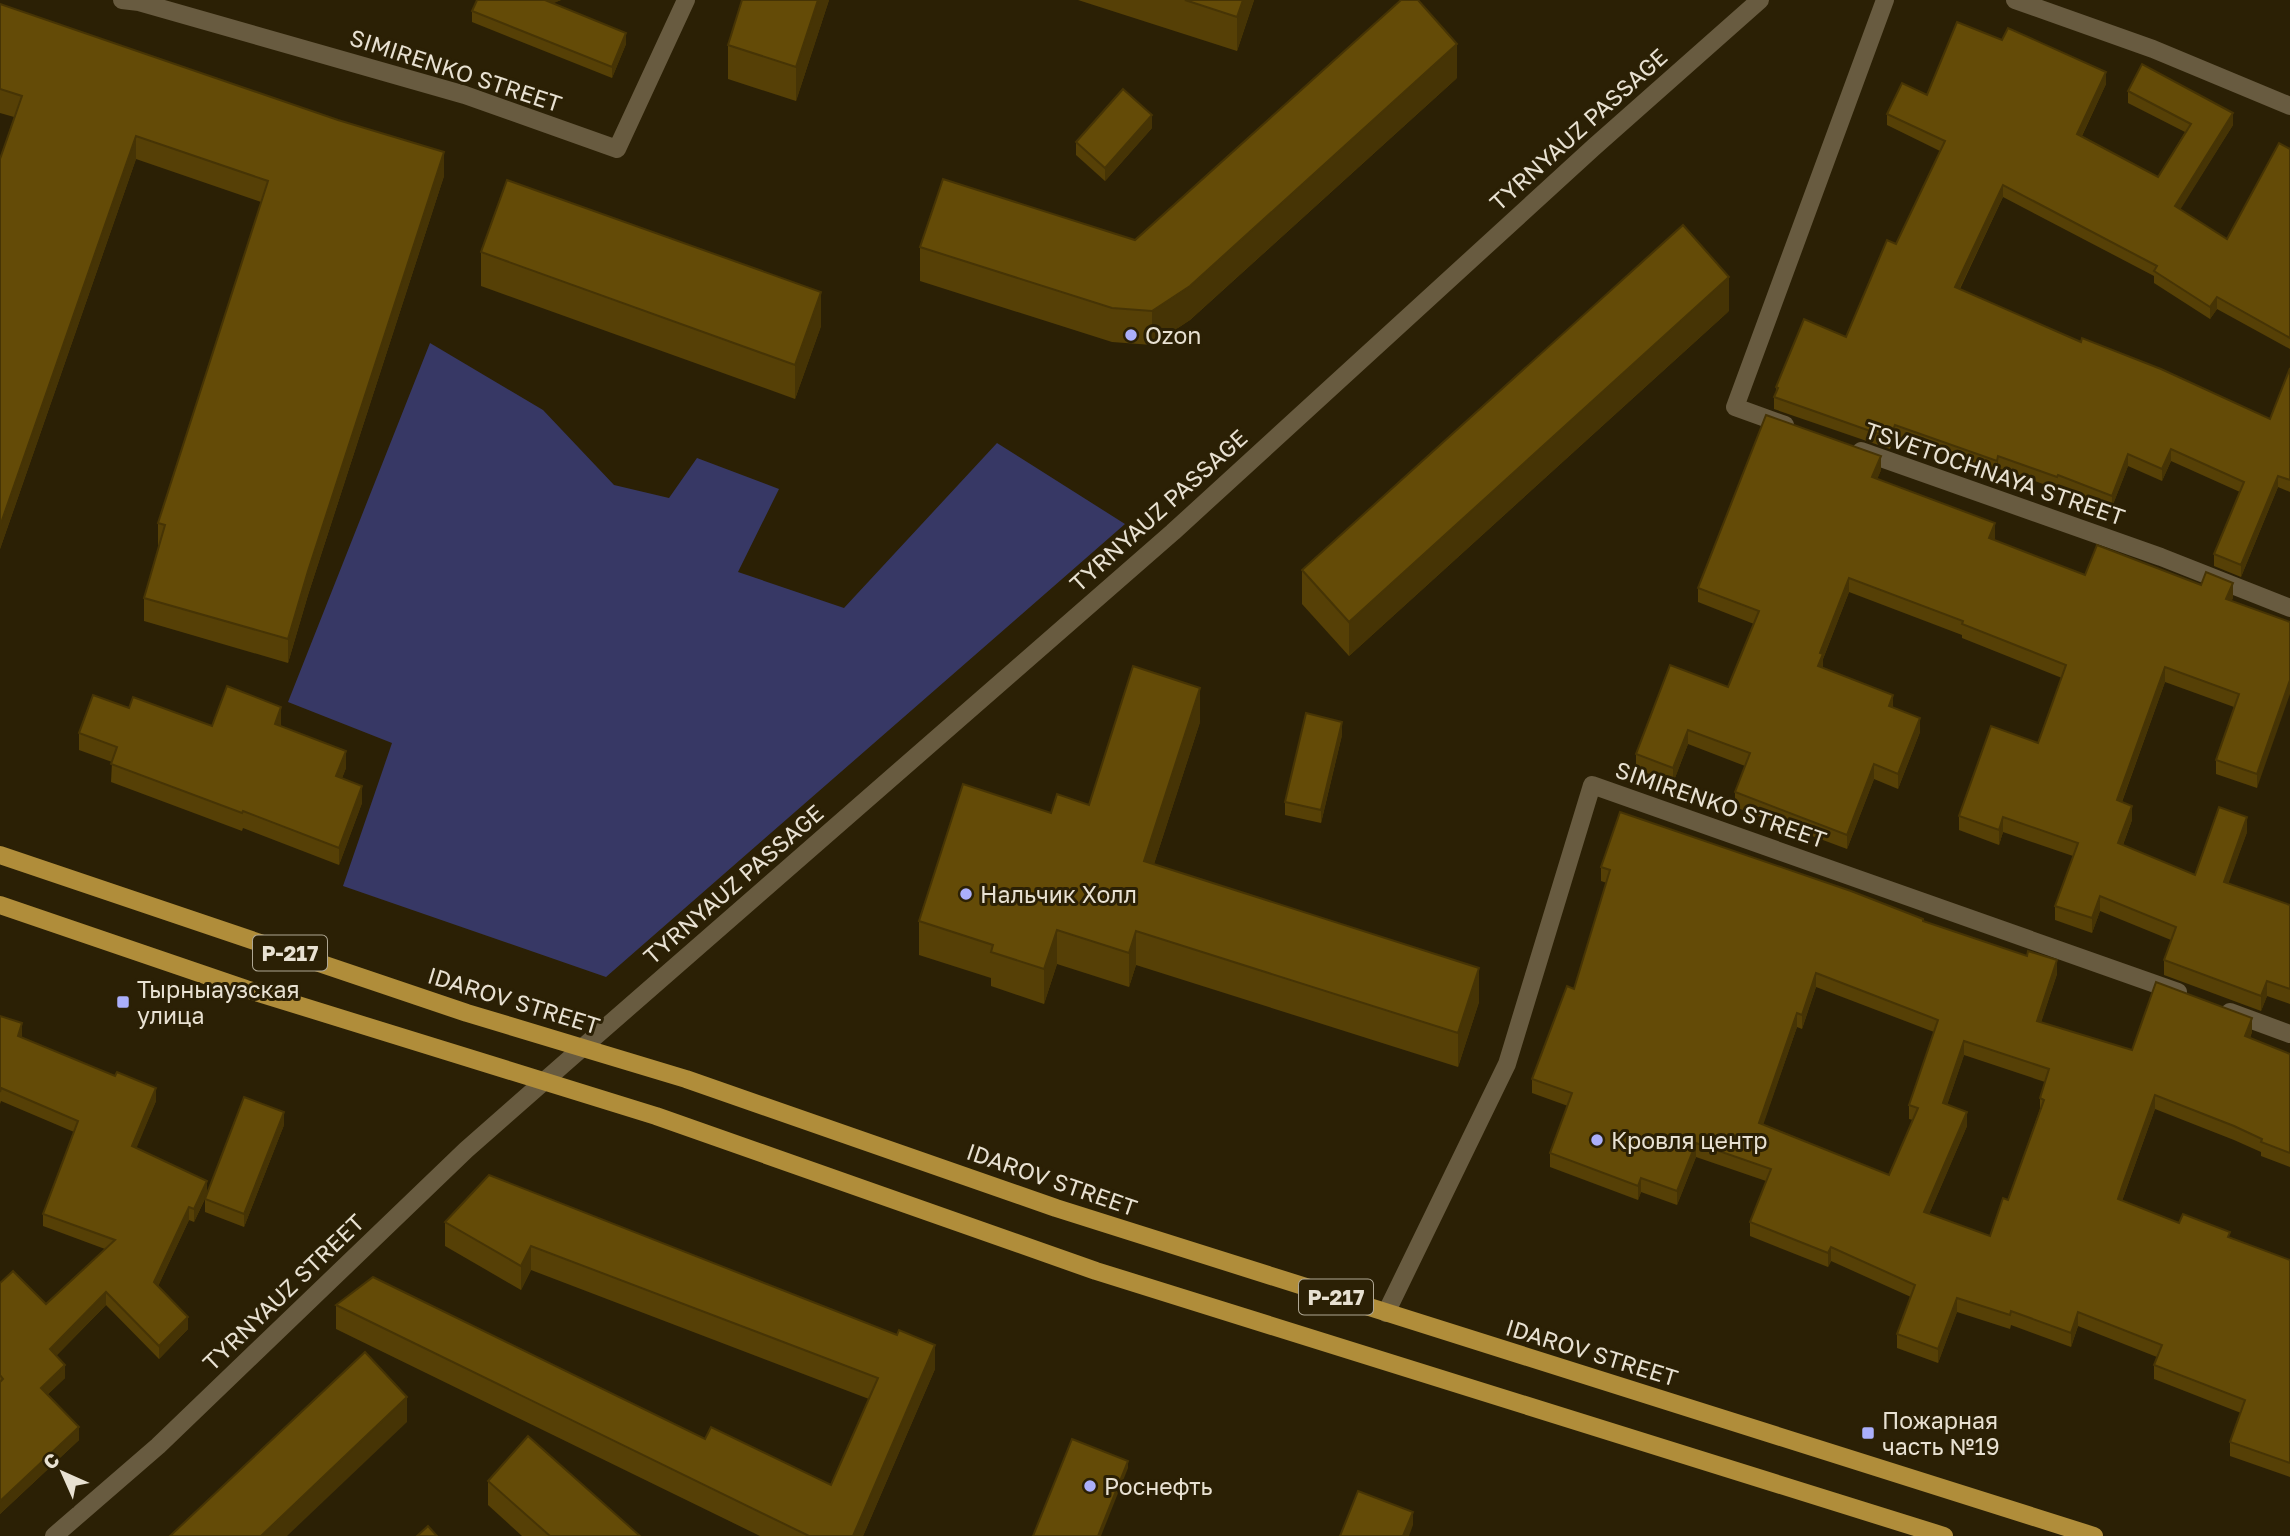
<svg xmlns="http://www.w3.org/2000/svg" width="2290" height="1536" font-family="'Golos Text',sans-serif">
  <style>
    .green { fill: #373865 }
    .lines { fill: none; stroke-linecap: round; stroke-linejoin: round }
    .minor { stroke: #685b40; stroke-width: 18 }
    .tertiary { stroke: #685b40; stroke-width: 18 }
    .primary { stroke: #b08d3a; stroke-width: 18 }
    .wall { fill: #564006; fill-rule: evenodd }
    .shaded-wall { fill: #463405 }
    .building { fill: #644b07; stroke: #463405; stroke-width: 2; fill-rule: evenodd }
    .poi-dot { fill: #abaffb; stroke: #2b2005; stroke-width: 2.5 }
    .labels { text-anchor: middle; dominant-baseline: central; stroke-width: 6; stroke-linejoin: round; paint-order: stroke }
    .shield { fill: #2b2005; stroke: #afa794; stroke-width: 2 }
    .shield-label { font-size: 21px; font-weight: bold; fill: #e8e1d2 }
    .street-label { font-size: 23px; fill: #e8e1d2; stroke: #2b2005 }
    .poi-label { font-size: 23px; fill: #e8e1d2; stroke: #2b2005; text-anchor: start }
  </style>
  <rect width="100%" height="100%" fill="#2b2005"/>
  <polygon class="green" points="430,343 543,410 614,485 669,498 697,458 779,489 738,572 844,608 997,443 1125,524 606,977 343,886 392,743 288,702"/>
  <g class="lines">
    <g class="minor">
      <polyline points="122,0 139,2 465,95 617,149 686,0"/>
      <polyline points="2015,0 2153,49 2290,106"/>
      <polyline points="1785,425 1735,407 1885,0"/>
      <polyline points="1861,451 2161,557 2290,608"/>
      <polyline points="2230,1012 2290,1034"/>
      <polyline points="582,1048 1173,532 1594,147 1760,0"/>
      <polyline points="1386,1313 1507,1064 1592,785 2178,992"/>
    </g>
    <polyline class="tertiary" points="54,1536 158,1446 466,1150 582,1048"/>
    <g class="primary">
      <polyline points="0,855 467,1013 686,1079 1056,1208 2094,1536"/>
      <polyline points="0,905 246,989 656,1116 1096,1271 1944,1536"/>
    </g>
  </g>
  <g class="wall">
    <polygon points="477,0 561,0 553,3 626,44 612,78 472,22 472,11"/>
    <polygon points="829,0 796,101 728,79 728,45"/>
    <polygon points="1078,0 1254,0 1237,51"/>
    <polygon points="0,4 444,176 308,595 288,663 144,621 144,598 159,547 158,547 158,523 261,202 136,159 0,549 0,159 14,117 0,113"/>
    <polygon points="1457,78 1190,320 1152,345 1112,342 920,281 920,247 1135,240"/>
    <polygon points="2106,84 2082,136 2158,177 2185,132 2128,103 2128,91 2233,125 2180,209 2227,239 2290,149 2290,349 2217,309 2210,319 2154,283 2154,276 2003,197 1960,289 2081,342 2270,419 2290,368 2290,492 2278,487 2241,577 2214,566 2214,554 2240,492 2171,461 2162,481 2128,466 2112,507 2058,487 2057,489 1998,468 1997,472 1895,436 1890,449 1774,409 1774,397 1776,393 1776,387 1846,337 1896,244 1940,151 1887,125 1887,114 1927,95"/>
    <polygon points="1152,128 1105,181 1076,155 1076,142"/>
    <polygon points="481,252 821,326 795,399 481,286"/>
    <polygon points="1729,311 1349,656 1302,604 1302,570"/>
    <polygon points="1881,470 1877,479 1995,538 1994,540 2085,575 2233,598 2231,601 2290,622 2257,788 2216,774 2216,760 2234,707 2165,682 2122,802 2132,820 2123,845 2195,875 2247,832 2228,883 2290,905 2290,1004 2267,996 2261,1011 2164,975 2164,960 2171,940 2100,911 2092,933 2055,920 2055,906 2073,856 2003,832 1999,845 1959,830 1959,816 2038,743 2062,678 1962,638 1962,635 1849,592 1823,659 1823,668 1893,707 1920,732 1898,789 1874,779 1847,849 1735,807 1735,792 1745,766 1688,744 1673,783 1636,769 1636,754 1728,687 1754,624 1698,602 1698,588"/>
    <polygon points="129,708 212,726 281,724 281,726 346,768 342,778 362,803 339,865 243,828 242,831 111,782 112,762 79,750 79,733"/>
    <polygon points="1200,722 1154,864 1479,1002 1458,1067 1136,965 1129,987 1057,964 1044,1004 991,986 991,978 919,955 919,921 1051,813 1089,805"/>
    <polygon points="1342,735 1321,823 1285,815 1285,802"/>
    <path d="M1601,867l322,54 134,53 -16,48 91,28 120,-18 -2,6 40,16v113l-29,-11v-4l-27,-12 -79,-31 -33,92 57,22 51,15 60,22v217l-60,-21v-14l11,-29 -87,-34v-14l3,-8 -79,-31 -7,21 -60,-22 -1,4 -53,-17 -19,51 -41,-15v-14l14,-37 -80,-36 -3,6 -78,-31v-14l16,-41 -70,-24 -19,48 -36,-13 -3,8 -88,-33v-14l18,-47 -36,-13v-14l42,-90 33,-106 -6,-2zM1816,987l118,45 -25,73v14l4,1 -24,55 -126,-51 34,-97 5,2zM1964,1055l81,27 -5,16v11l-32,91 -18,36 -61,-22 38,-88 -20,-21z"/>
    <polygon points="0,1016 22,1036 21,1038 156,1101 136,1148 207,1192 284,1125 244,1227 205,1212 205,1199 194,1222 189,1220 158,1286 188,1329 159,1359 106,1305 56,1356 65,1378 47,1395 79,1440 0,1514 0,1283 46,1304 105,1249 43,1226 43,1214 74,1132 1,1101 0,1104"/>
    <polygon points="489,1175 935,1369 863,1536 760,1536 336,1329 336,1305 831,1485 869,1399 531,1270 521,1290 445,1246 445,1222"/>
    <polygon points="488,1481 640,1536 522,1536 488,1505"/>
  </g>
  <g class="shaded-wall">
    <polygon points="540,0 561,0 540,9"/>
    <polygon points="818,0 829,0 796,101 796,67"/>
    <polygon points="1243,0 1254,0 1237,51 1237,17"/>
    <polygon points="626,33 626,44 612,78 612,67"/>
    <polygon points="1457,44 1457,78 1190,320 1152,345 1152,311"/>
    <polygon points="2106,72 2106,84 2077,146 2077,134"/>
    <polygon points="2233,113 2233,125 2175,218 2175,206"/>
    <polygon points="1152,115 1152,128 1105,181 1105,168"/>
    <polygon points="136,136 136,159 0,549 0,526"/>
    <polygon points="444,152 444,176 308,595 288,663 288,639 308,571"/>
    <polygon points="2003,185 2003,197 1955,298 1955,287"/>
    <polygon points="1729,277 1729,311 1349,656 1349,622"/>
    <polygon points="821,292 821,326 795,399 795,365"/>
    <polygon points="2217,297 2217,309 2210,319 2210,307"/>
    <polygon points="1895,425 1895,436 1890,449 1890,438"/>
    <polygon points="2171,449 2171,461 2162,481 2162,469"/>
    <polygon points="2128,454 2128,466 2112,507 2112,496"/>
    <polygon points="1881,456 1881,470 1872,492 1872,477"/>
    <polygon points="1998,456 1998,468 1997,472 1997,461"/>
    <polygon points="2278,476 2278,487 2241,577 2241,565"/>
    <polygon points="1995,523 1995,538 1989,553 1989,538"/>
    <polygon points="1849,578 1849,592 1823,659 1823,669 1818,666 1820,653"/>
    <polygon points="2233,583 2233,598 2226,614 2226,599"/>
    <polygon points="2165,667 2165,682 2117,815 2117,800"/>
    <polygon points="2290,680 2290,694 2257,788 2257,774"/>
    <polygon points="1200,688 1200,722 1144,895 1144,861"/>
    <polygon points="1893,695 1893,710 1889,706"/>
    <polygon points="281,707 281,724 275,741 275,724"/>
    <polygon points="1920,718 1920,732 1898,789 1898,774"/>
    <polygon points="1342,722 1342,735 1321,823 1321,810"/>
    <polygon points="1688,730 1688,744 1673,783 1673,768"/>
    <polygon points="346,751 346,768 336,793 336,776"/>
    <polygon points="1874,764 1874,779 1847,849 1847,835"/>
    <polygon points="362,786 362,803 339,865 339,848"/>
    <polygon points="2132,806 2132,820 2118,858 2118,843"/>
    <polygon points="2003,817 2003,832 1999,845 1999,830"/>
    <polygon points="2247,817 2247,832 2224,896 2224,882"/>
    <polygon points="2100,896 2100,911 2092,933 2092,918"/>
    <polygon points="1057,930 1057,964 1044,1004 1044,969"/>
    <polygon points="1136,931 1136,965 1129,987 1129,953"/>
    <polygon points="2057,960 2057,974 2037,1035 2037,1021"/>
    <polygon points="1479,968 1479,1002 1458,1067 1458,1033"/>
    <polygon points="1816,973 1816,987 1802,1029 1802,1015"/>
    <polygon points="2267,981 2267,996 2261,1011 2261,996"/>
    <polygon points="1797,1013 1797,1027 1759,1137 1759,1123"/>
    <polygon points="2252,1018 2252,1032 2245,1050 2245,1036"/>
    <polygon points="22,1023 22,1036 18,1049 18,1036"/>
    <polygon points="1964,1041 1964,1055 1943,1117 1943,1103"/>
    <polygon points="156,1088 156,1101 132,1159 132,1146"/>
    <polygon points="2155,1095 2155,1109 2123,1198 2118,1213 2118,1199 2123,1184"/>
    <polygon points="284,1112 284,1125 244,1227 244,1214"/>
    <polygon points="1967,1112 1967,1126 1924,1226 1924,1212"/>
    <polygon points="1696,1143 1696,1157 1677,1205 1677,1191"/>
    <polygon points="1641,1178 1641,1192 1638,1200 1638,1186"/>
    <polygon points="207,1181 207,1194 194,1222 194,1209"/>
    <polygon points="189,1207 189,1220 154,1295 154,1282"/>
    <polygon points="531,1246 531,1270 521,1290 521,1266"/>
    <polygon points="1831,1247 1831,1261 1828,1267 1828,1253"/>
    <polygon points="106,1292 106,1305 50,1362 50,1349"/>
    <polygon points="1957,1298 1957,1312 1938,1363 1938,1349"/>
    <polygon points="2078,1312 2078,1326 2071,1347 2071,1333"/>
    <polygon points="188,1317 188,1329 159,1359 159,1346"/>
    <polygon points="935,1345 935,1369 863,1536 853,1536"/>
    <polygon points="65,1365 65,1378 41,1401 41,1388"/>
    <polygon points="407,1397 407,1422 287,1536 261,1536"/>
    <polygon points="79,1427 79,1440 0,1514 0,1501"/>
    <polygon points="1128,1461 1128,1468 1101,1536 1098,1536"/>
    <polygon points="1413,1512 1413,1525 1409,1536 1403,1536"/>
  </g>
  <g class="building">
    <polygon points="477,0 545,0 626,33 612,67 472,11"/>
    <polygon points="742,0 818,0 796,67 728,45"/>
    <polygon points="1185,0 1243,0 1237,17"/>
    <polygon points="1401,0 1418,0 1457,44 1190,286 1152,311 1112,308 920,247 943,179 1135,240"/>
    <polygon points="0,4 338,120 444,152 308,571 288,639 144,598 165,525 158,523 268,181 136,136 0,526 0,159 22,96 0,89"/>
    <polygon points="1957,22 2002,40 2008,28 2106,72 2077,134 2158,177 2191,124 2128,91 2142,64 2233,113 2175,206 2227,239 2279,143 2290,149 2290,338 2217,297 2210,307 2154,271 2157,266 2003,185 1955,287 2081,342 2082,338 2161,369 2270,419 2290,368 2290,480 2278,476 2241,565 2214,554 2244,482 2171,449 2162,469 2128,454 2112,496 2058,475 2057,477 1998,456 1997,461 1895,425 1890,438 1774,397 1778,388 1776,387 1804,319 1846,337 1887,240 1896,244 1945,141 1887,114 1902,83 1927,95"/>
    <polygon points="1123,89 1152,115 1105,168 1076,142"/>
    <polygon points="507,180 821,292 795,365 481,252"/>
    <polygon points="1683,225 1729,277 1349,622 1302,570"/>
    <polygon points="1766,415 1881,456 1872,477 1995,523 1989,538 2085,575 2097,545 2201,585 2206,572 2233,583 2226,599 2290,622 2290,680 2257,774 2216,760 2239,694 2165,667 2117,800 2132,806 2118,843 2195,875 2219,807 2247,817 2224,882 2290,905 2290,989 2267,981 2261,996 2164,960 2176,927 2100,896 2092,918 2055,906 2078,843 2003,817 1999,830 1959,816 1991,726 2038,743 2066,665 1962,624 1963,621 1849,578 1820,653 1823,654 1818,666 1893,695 1889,706 1920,718 1898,774 1874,764 1847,835 1735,792 1750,753 1688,730 1673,768 1636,754 1670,665 1728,687 1759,611 1698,588"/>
    <polygon points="1133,666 1200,688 1144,861 1479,968 1458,1033 1136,931 1129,953 1057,930 1044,969 991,952 993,945 919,921 963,784 1051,813 1057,794 1089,805"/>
    <polygon points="227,686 281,707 275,724 346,751 336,776 362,786 339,848 243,811 242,813 111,764 117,747 79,733 93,695 129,708 133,697 212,726"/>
    <polygon points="1306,713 1342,722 1321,810 1285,802"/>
    <path d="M1620,812l231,79 72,28v2l104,35 1,-5 29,9 -20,61 95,29 24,-68 96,36 -7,18 45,18v99l-29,-11 1,-3 -28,-13 -79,-31 -32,89 -5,15 61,24 4,-9 47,18 -2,5 62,23v203l-60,-21 15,-42 -91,-35 8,-20 -84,-33 -7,21 -60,-22 -1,4 -53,-17 -19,51 -41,-15 18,-49 -84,-38 -3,6 -78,-31 21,-53 -75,-26 -19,48 -36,-13 -3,8 -88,-33 22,-60 -40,-14 35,-93 7,3 36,-119 -9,-3zM1816,973l122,47 -29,85 9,3 -29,67 -130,-52 38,-110 5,2zM1964,1041l85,28 -9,29 4,2 -36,100 -5,-2 -13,38 -66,-24 43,-100 -24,-9z"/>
    <polygon points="0,1016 22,1023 18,1036 115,1076 117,1072 156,1088 132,1146 207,1181 194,1209 189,1207 154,1282 188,1317 159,1346 106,1292 50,1349 65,1365 41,1388 79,1427 0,1501 0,1382 3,1379 0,1375 0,1283 13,1271 46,1304 115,1240 43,1214 78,1121 1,1088 0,1092"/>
    <polygon points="244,1097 284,1112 244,1214 205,1199"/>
    <polygon points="489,1175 897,1335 899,1330 935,1345 853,1536 809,1536 336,1305 373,1277 705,1439 711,1427 831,1485 878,1378 531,1246 521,1266 445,1222"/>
    <polygon points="365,1352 407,1397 261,1536 170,1536"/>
    <polygon points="528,1436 640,1536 550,1536 488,1481"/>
    <polygon points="1072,1439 1128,1461 1098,1536 1033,1536"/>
    <polygon points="1358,1491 1413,1512 1403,1536 1340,1536"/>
    <polygon points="428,1526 437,1536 417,1536"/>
  </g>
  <g class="poi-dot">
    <circle cx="1131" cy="335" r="7"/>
    <circle cx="966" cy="894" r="7"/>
    <rect x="116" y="995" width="14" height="14" rx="3.5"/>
    <circle cx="1597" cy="1140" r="7"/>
    <rect x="1861" y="1426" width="14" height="14" rx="3.5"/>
    <circle cx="1090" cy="1486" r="7"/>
  </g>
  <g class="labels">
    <g class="shield">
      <rect x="253" y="935.5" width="74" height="35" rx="5"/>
      <rect x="1299" y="1279.5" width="74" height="35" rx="5"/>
    </g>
    <g class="shield-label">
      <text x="290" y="953">Р-217</text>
      <text x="1336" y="1297">Р-217</text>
    </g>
    <g class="street-label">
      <text transform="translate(456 70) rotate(18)">SIMIRENKO STREET</text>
      <text transform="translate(1578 129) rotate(-42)">TYRNYAUZ PASSAGE</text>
      <text transform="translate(1995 473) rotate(19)">TSVETOCHNAYA STREET</text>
      <text transform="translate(1158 510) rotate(-42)">TYRNYAUZ PASSAGE</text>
      <text transform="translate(1721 804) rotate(19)">SIMIRENKO STREET</text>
      <text transform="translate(733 884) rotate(-41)">TYRNYAUZ PASSAGE</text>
      <text transform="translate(514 1000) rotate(17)">IDAROV STREET</text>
      <text transform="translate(1052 1179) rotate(19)">IDAROV STREET</text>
      <text transform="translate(283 1292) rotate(-44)">TYRNYAUZ STREET</text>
      <text transform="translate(1592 1352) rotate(17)">IDAROV STREET</text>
    </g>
    <g class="poi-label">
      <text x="1145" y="335">Ozon</text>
      <text x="980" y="894">Нальчик Холл</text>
      <text x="137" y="989">Тырныаузская<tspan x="137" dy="26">улица</tspan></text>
      <text x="1611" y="1140">Кровля центр</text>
      <text x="1882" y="1420">Пожарная<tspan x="1882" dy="26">часть №19</tspan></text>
      <text x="1104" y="1486">Роснефть</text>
    </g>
  </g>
  <g transform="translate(63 1473) rotate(315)" stroke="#2b2005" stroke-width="5" paint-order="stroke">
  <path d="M0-5L12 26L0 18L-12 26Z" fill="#e8e1d2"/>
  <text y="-10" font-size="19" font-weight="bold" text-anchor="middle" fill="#e8e1d2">С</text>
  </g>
</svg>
